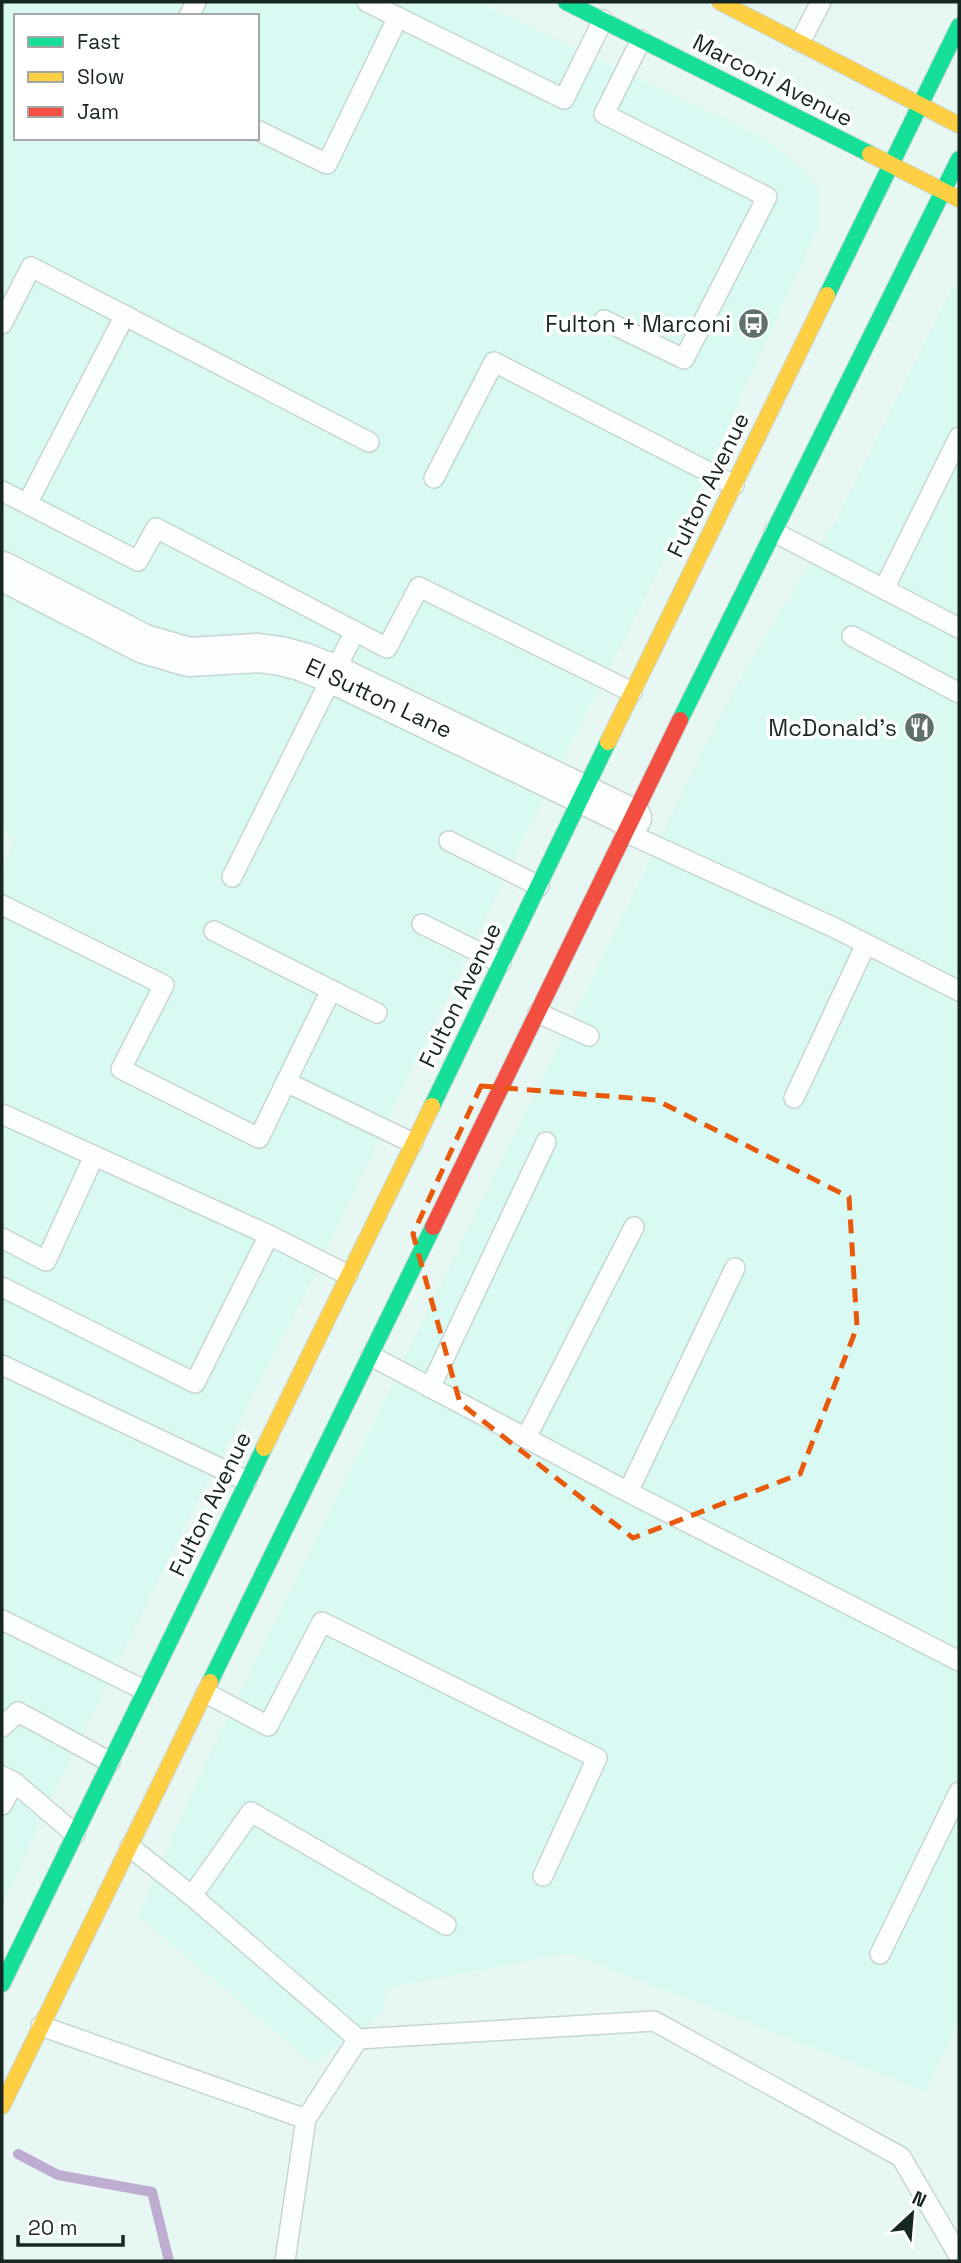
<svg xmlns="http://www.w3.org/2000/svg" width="961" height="2263" font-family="'Space Grotesk',sans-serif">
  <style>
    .built { fill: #d8faf2; fill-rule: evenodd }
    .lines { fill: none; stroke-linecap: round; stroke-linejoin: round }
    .stream { stroke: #beacd1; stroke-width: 10 }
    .lane-casing { stroke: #c7d5d2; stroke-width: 22 }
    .street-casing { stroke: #c7d5d2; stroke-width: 41 }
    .fast-casing { stroke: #c7d5d2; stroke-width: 18 }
    .slow-casing { stroke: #c7d5d2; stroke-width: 18 }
    .jam-casing { stroke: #c7d5d2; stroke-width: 18 }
    .lane { stroke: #fbfefd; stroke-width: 19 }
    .street { stroke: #fbfefd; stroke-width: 38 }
    .fast { stroke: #16e098; stroke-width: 16 }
    .slow { stroke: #ffcf43; stroke-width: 16 }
    .jam { stroke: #f24e42; stroke-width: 16 }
    .marked { fill: none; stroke: #e8590c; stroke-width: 5; stroke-dasharray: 14 9; stroke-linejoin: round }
    .labels { text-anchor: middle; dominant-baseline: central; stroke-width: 7; stroke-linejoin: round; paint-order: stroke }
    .street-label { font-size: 23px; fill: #182623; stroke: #fff }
    .poi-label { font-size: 23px; fill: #182623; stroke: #fff; text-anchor: end }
  </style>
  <rect width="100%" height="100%" fill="#e7f8f4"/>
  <g class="built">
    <path d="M2,2h476l286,136 40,32 14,19v38l-129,284 -149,295 -130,267 -97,206 -126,243 -130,264 -55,120v-1037l14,-32 -14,-7zM16,16h241v122h-241z"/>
    <polygon points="959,281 959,2023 925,2091 569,1953 386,1988 383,2012 314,2064 138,1916 199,1777 710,737 742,675 834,524 951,290"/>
  </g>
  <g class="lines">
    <polyline class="stream" points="18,2154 58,2175 152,2192 169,2261"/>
    <defs>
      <g id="lane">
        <polyline points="367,2 564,99 603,20"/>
        <polyline points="189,16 196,2"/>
        <polyline points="800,42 821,2"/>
        <polyline points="257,130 327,164 398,17"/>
        <polyline points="604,320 684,359 767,197 604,114 641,40"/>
        <polyline points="2,324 31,267 369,442"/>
        <polyline points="434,478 494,362 734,485"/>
        <polyline points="2,491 138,561 156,528 387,648 419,587 632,692"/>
        <polyline points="27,504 125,315"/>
        <polyline points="774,532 959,628"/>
        <polyline points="884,589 959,437"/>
        <polyline points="852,636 959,693"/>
        <polyline points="625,832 835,928 959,991"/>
        <polyline points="449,841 539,886"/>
        <polyline points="232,877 355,631"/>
        <polyline points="2,905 164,985 121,1069 259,1138 286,1082 413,1143"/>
        <polyline points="422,924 501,963"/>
        <polyline points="214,931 377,1013"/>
        <polyline points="538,1013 589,1036"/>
        <polyline points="286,1082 331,990"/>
        <polyline points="794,1098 866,944"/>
        <polyline points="2,1114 269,1235 348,1275"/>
        <polyline points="2,1238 46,1261 94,1156"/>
        <polyline points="2,1287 195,1383 269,1235"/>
        <polyline points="371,1356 628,1492 735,1268"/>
        <polyline points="2,1365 247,1481"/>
        <polyline points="430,1388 546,1142"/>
        <polyline points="526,1438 634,1227"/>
        <polyline points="628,1492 959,1661"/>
        <polyline points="2,1620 144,1690"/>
        <polyline points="206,1693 268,1726 322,1622 597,1758 543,1876"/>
        <polyline points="2,1727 18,1712 110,1762"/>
        <polyline points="2,1776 14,1782 75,1834"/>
        <polyline points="2,1805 14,1782"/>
        <polyline points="130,1847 192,1896 358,2039"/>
        <polyline points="192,1896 251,1812 446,1925"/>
        <polyline points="880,1954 959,1792"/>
        <polyline points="41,2026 306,2119"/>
        <polyline points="285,2261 306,2119 358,2039 654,2021 901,2157 959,2256"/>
      </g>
      <polyline id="street" points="2,571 144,644 189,657 258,653 281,656 303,662 333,674 632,818"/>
      <g id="fast">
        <polyline points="566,2 870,154"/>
        <polyline points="827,295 959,26"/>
        <polyline points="680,720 959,159"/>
        <polyline points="432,1106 608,742"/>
        <polyline points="210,1682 433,1227"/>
        <polyline points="2,1984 264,1448"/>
      </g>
      <g id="slow">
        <polyline points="720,2 959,125"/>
        <polyline points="870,154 959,199"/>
        <polyline points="608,742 827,295"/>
        <polyline points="264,1448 432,1106"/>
        <polyline points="2,2106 210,1682"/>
      </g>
      <polyline id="jam" points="433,1227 680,720"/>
    </defs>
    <use href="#lane" class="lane-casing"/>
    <use href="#street" class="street-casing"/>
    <use href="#fast" class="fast-casing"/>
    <use href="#slow" class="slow-casing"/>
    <use href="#jam" class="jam-casing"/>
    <use href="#lane" class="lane"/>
    <use href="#street" class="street"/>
    <use href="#fast" class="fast"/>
    <use href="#slow" class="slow"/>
    <use href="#jam" class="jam"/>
  </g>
  <path class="marked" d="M481,1086l175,14 193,97 8,130 -57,147 -167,64 -173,-135 -47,-169z"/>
  <defs>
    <symbol id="bus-disc" viewBox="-11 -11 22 22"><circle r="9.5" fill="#60706c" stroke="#fff"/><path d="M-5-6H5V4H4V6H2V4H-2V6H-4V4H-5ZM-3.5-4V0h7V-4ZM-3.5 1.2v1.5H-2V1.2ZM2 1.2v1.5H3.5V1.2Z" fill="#fff"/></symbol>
    <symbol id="restaurant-disc" viewBox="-11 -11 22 22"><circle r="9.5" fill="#60706c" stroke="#fff"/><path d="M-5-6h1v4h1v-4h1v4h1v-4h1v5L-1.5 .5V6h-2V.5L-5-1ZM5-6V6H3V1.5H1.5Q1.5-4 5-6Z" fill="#fff"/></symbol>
  </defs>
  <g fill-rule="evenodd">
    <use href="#bus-disc" x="736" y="306" width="35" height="35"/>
    <use href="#restaurant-disc" x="902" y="710" width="35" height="35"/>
  </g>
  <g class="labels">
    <g class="street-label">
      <text transform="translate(773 80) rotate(27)">Marconi Avenue</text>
      <text transform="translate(708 485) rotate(-64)">Fulton Avenue</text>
      <text transform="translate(379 698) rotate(25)">El Sutton Lane</text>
      <text transform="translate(460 995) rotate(-64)">Fulton Avenue</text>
      <text transform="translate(210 1504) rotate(-64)">Fulton Avenue</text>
    </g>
    <g class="poi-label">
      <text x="731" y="324">Fulton + Marconi</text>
      <text x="897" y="728">McDonald's</text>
    </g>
  </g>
  <rect width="961" height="2263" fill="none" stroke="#182623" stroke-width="7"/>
  <rect x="14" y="14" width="245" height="126" fill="#ffffff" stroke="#a3a8a7" stroke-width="2"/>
  <rect x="28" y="37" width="35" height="10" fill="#16e098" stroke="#a3a8a7" stroke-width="2"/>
  <text x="77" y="49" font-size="21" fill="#182623">Fast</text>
  <rect x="28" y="72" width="35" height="10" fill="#ffcf43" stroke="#a3a8a7" stroke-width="2"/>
  <text x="77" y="84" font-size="21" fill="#182623">Slow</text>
  <rect x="28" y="107" width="35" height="10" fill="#f24e42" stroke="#a3a8a7" stroke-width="2"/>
  <text x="77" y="119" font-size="21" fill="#182623">Jam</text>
  <g transform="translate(912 2214) rotate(26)" stroke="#ffffff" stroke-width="5" paint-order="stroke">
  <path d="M0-5L12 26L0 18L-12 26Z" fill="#182623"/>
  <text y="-10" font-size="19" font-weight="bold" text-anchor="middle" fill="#182623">N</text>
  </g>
  <path d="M18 2235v10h105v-10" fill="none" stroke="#182623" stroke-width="3.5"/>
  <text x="28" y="2235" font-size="21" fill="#182623" stroke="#ffffff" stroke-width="5" paint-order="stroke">20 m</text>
</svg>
